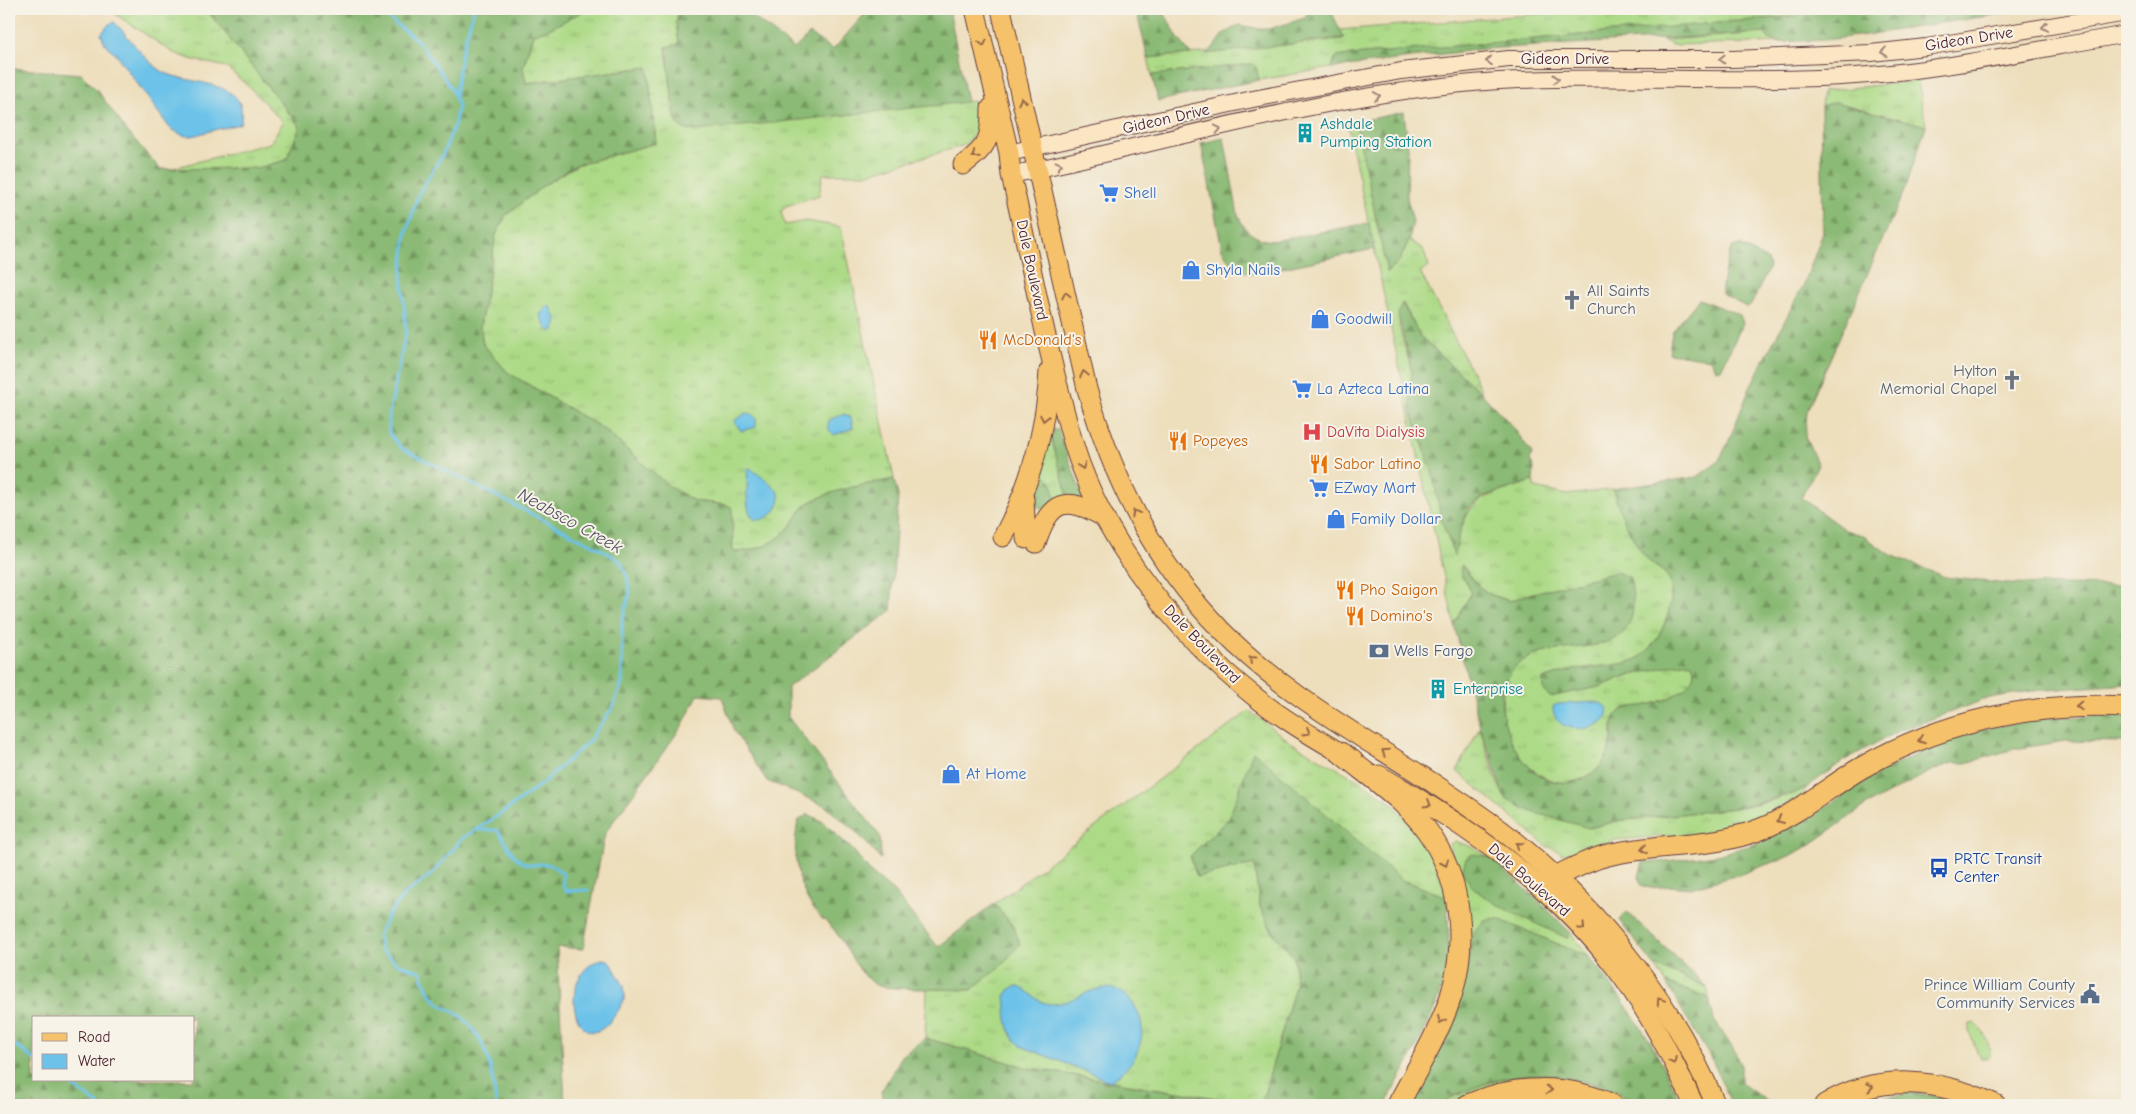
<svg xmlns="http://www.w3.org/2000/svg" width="2136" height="1114" font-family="'Comic Neue',sans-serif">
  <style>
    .grass { fill: url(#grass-tufts); stroke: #7c7c59 }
    .forest { fill: url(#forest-firs); stroke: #6a6c50; fill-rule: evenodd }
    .water { fill: #6cc2e9; stroke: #5b708a }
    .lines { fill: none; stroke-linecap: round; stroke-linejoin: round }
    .stream { stroke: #6cc2e9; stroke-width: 3 }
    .secondary-casing { stroke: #623c41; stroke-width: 18 }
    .primary-casing { stroke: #623c41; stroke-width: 21 }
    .motorway-casing { stroke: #623c41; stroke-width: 23 }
    .secondary { stroke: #fbe6c4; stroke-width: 16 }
    .primary { stroke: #f5c16b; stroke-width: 19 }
    .motorway { stroke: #f5c16b; stroke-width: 21 }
    .oneway { stroke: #a28278 }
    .oneway2 { stroke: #976848 }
    .labels { text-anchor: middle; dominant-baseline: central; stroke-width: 4; stroke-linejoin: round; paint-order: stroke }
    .street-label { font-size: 16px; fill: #4a1f2b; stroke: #f7f3e8 }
    .culture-label { font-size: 16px; fill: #0d838f; stroke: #f7f3e8; text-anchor: start }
    .shop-label { font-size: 16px; fill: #366cbe; stroke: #f7f3e8; text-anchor: start }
    .worship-label { font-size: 16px; fill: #5b616d; stroke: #f7f3e8; text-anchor: start }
    .food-label { font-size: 16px; fill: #c56008; stroke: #f7f3e8; text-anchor: start }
    .health-label { font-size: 16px; fill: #be3a42; stroke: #f7f3e8; text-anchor: start }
    .service-label { font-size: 16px; fill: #4e5e75; stroke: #f7f3e8; text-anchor: start }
    .transit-label { font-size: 16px; fill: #164399; stroke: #f7f3e8; text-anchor: start }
    .water-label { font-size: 18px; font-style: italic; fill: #545064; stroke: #f7f3e8 }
  </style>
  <defs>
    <pattern id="grass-tufts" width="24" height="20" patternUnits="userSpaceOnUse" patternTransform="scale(1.25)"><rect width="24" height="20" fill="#adda87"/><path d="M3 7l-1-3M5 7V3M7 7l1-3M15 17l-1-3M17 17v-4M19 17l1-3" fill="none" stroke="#96bb75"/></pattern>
    <pattern id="forest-firs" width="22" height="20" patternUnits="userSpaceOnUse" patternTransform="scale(1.25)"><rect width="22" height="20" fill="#8aba74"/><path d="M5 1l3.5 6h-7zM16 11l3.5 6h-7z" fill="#73975f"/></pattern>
  </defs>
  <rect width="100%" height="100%" fill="#f7f3e8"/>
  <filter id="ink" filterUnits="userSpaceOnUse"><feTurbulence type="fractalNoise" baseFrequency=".02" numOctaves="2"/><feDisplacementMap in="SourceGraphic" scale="10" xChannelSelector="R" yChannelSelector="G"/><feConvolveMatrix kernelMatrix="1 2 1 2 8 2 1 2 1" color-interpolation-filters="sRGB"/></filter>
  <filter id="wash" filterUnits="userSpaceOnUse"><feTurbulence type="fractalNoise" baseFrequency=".0096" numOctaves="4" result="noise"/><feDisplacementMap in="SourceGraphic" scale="20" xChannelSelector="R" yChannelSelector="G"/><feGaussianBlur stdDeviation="1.12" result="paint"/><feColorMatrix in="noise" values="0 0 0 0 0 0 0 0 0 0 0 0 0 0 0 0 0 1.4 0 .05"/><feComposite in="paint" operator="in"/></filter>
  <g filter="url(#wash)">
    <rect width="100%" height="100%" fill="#eddebc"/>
    <g class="grass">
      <polygon points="108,9 206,9 300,127 287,160 257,168 169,169 270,143 283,122 249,87 226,67 190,59 172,52"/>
      <path d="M586,9h90l2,6 -2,7 3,22 -13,3 9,71 300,-17 4,27 -14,17 -99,29h-43l-4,21 -33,11 -5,6 4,13 21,-4 35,6 53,252c-28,6 -59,9 -85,24 -7,4 -12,14 -17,21 -14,19 -36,28 -60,28l-5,-47 -33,-4 -24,-13 -68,-60 -95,-56 -24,-28 -3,-17 16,-92 9,-19 39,-31 33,-20 79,-22 -8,-76 -122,16 -3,-15 10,-34 18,-6z"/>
      <polygon points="1604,9 1797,9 1798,16 1353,55 1336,57 1331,68 1259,80 1256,68 1252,64 1152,75 1148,58 1343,39 1339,30"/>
      <polygon points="1765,33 1769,39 1789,42 1672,45 1663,40"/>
      <polygon points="1918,81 1926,126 1835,102 1821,106 1823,91"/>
      <path d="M1347,122h9l31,150 12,-10 10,-22 14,9 6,18 -9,5 57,110 5,12 -62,-58 -17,-33 -4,23 13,46 -2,19 1,20 21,60 9,47 13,36c16,-62 22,-53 79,-73l2,7 32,7 46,-6c4,16 25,60 36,72 6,6 17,11 20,18 5,11 1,31 -3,41 -22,54 -45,41 -93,50 -10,2 -20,6 -30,9l41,11 15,-3 24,-10 31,-8 33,-7 5,2c14,29 -47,44 -67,44 -4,5 -9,10 -12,15 -2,4 -1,10 -1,15 -1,9 -5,22 -11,28 -58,56 -124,-45 -89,-96 8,-12 27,-17 40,-19l78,-73 -13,-6 -88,22 -19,7 -19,-6 -12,-8 -17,-22 -1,10 11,17 -18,32z"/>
      <polygon points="1049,431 1069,500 1055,502 1037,469"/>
      <polygon points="1249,711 1292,743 1358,780 1387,799 1397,808 1432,853 1447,897 1402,880 1253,752 1229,818 1190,856 1197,877 1254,864 1260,907 1273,933 1294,957 1296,983 1261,1105 1028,1068 925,1038 927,989 972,990 1014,927 994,904"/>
      <path d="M1480,727c7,25 13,52 27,73l82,28 28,-7 118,-13 35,-7 37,-14 -7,10 -47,25 -55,12 -84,6 -35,13 -18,1 -2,-3 -13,-5 -89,-75z"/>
      <path d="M1455,841l12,4 23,12 -21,-2 -3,4 -3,12 17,22 87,45 3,-6 19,25 -91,-38c-30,-1 -28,36 -33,59l-7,-103 -8,-28v-3z"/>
      <polygon points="1655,966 1707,987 1709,998 1666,983"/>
      <path d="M1974,1023c8,3 17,25 16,34l-3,2 -7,-1 -11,-27v-6z"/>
      <path d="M1548,1074c34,5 63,14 93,31h-7l-20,-10 -141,-3 -26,13h-8c34,-21 69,-29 109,-31z"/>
      <polygon points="1529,1096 1593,1105 1484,1105"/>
    </g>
    <g class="forest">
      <path d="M206,9h381l-36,19 -18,6 -10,34 3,15 122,-16 8,76 -80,22 -32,20 -39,31 -9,19 -16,91 3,18 24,28 95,56 68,59 24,14 33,4 5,3 1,44c24,0 45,-9 59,-28 5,-7 10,-17 17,-21 26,-15 57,-18 85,-24l4,17 -7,115 -103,76v30l92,119 1,23 -26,-28 -31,-26 -57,-24 -33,-50 -12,-34 -24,-2 -16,31 -77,107 -22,116 -26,-2 8,158h-556v-1037l72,6 16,16 29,40 34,39 97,-1 29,-8 14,-33zM34,1018h160v62h-160z"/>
      <path d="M676,9h67l51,40 16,-15 23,16 36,-41h80l18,93 -271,29c-12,-1 -17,-2 -21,-13l-9,-71 13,-3 -3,-22 2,-7z"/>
      <polygon points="1136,9 1162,9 1178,38 1191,54 1148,58"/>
      <polygon points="1309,9 1330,9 1344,38 1206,54 1213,48 1223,34 1239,25 1260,29 1269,29 1305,18"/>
      <polygon points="1797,9 2032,9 1866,35 1824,40 1777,42 1769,39 1765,33 1483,49 1331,68 1336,57 1352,55 1797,16"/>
      <polygon points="1252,64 1256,67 1259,80 1158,101 1152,75"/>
      <path d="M1835,102l91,24 -19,58 -100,227 -2,26 13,28 -17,33 44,32 17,5 29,20 54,22 62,7 120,2v98l-95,7 -43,7 -93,34 -53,29 -36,26 -15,7 -57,14 -118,13 -28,7 -57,-16 -25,-12 -5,-9 -22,-64 -26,-103 18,-32 -11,-17v-10l18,22 12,8 19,6 19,-7 88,-22 13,6c24,106 -94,43 -122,99 -2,4 -5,9 -6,14 -5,43 33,110 83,87 16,-8 21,-18 26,-35 3,-10 -1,-24 8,-31 8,-7 23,-5 33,-8 17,-4 50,-19 40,-40l-5,-2 -64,15 -24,10 -49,10c-6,-6 -9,-9 -7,-18 10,-3 20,-7 30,-9 48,-9 71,4 93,-50 4,-10 8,-30 3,-41 -3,-7 -14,-13 -20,-18 -15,-16 -31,-50 -36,-72l84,-12 21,-15 10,-19 23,-58 53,-101 19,-51 -2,-127z"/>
      <polygon points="1404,112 1408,148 1407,198 1413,222 1409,240 1399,262 1387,272 1356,122"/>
      <path d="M1224,138l14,77c7,17 16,24 34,26l97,-18 5,26 -121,25c-17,-4 -23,-9 -31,-25l-21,-106z"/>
      <path d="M1740,245l27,15 2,7 -18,38 -5,2 -24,-13c-2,-7 6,-40 10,-47z"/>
      <polygon points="1699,299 1740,315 1743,323 1721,369 1716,370 1710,359 1669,353 1672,332"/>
      <polygon points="1402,303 1420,336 1482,394 1512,426 1532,453 1530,460 1534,468 1533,481 1485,496 1470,507 1462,524 1454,556 1441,518 1432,471 1411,411 1410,391 1412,372 1398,314"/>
      <polygon points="1052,429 1058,430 1084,500 1069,500 1049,431"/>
      <path d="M1037,469c14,8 18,18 18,33l-9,8 -11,-4 -5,-4z"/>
      <polygon points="2127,716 2127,742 2066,741 2014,749 1966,763 1953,763 1935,769 1865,806 1811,844 1792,855 1741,874 1690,888 1671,886 1650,888 1641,885 1639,876 1643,862 1659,862 1717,855 1759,843 1809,817 1884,770 1953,737 1984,729 2047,717"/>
      <path d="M1253,751l149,129 45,17c1,24 4,48 -1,72 -9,48 -38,93 -61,136h-124l35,-122 -2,-26 -21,-24 -13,-26 -6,-43 -57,13 -7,-21 39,-38z"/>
      <path d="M808,814l15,8 31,29 17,22 23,19 44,55 56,-43 20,23 6,17 -18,21 -31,25c-14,-1 -87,0 -95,-5 -17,-10 -28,-35 -39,-51 -5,-9 -15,-14 -21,-22 -20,-26 -24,-59 -18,-91z"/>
      <path d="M1473,854l17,3 49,44 31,31 -3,6c-23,-11 -82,-35 -96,-53 -3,-4 -6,-9 -9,-14l4,-12z"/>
      <polygon points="1627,912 1707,987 1655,966 1619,920"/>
      <polygon points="1489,919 1498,919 1589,957 1618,994 1650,1041 1683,1105 1641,1105 1622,1094 1598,1084 1548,1074 1521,1075 1489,1082 1456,1095 1439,1105 1406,1105 1465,978 1473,935 1484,920"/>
      <polygon points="1666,983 1709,998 1714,1020 1734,1050 1741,1066 1741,1083 1772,1105 1732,1105 1713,1062"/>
      <polygon points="925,1038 1028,1068 1257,1105 886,1105 881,1092 902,1056"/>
      <polygon points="1911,1093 1934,1095 1966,1105 1851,1105 1875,1098"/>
    </g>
    <g class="water">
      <path d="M114,22c16,15 27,35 46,48 20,14 74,9 81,37 1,5 0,11 0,16 -9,4 -18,4 -27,7 -22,5 -25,12 -45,-3l-54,-74 -10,-9 -4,-10 8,-10z"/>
      <polygon points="547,306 551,307 557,321 554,330 550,332 546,328 540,315"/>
      <polygon points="746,413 752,414 756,418 756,427 741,431 734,421"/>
      <polygon points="845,414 851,418 853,428 834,435 829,430 828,423 831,419"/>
      <path d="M750,468c11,10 40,22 26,41 -5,7 -11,11 -20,11 -14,-8 -7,-37 -9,-51z"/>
      <path d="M1598,702l9,5 1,8c-11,20 -57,19 -55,-9l5,-2z"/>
      <path d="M602,959l6,1 3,3 13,23 1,11c-3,9 -8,16 -14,23 -33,43 -59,-45 -9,-61z"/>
      <path d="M1016,986c13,3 20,17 34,18 29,1 54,-35 82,-2 6,8 10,18 10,28 -1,24 -12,37 -31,51l-8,-2 -2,-2 -78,-30c-18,-12 -16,-31 -18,-51l5,-7z"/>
    </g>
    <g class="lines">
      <g class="stream">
        <path d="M371,9l15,7 33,26 33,47 6,17 -4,20 -11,28 -24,39 -13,40 -4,42 4,57 -17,82v19l12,15 202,102 18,12 6,14 3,16 -8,30v61l-9,24 -24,34 -45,41 -36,27 -45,29 -32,37 -26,19 -16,20 -11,22 3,14 16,13 24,9c5,16 10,28 25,36 6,3 12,5 17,10 25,23 30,54 33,87"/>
        <polyline points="455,96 461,54 474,9"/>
        <path d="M477,830h20c9,10 13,25 25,32 17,9 20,-8 41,12v12l3,5 22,-1"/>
        <polyline points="9,1041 34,1059"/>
        <polyline points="64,1080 99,1105"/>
      </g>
    </g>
  </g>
  <g filter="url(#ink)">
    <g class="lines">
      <defs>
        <g id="secondary">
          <polyline points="1009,153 1253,99 1401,71 1509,59 1733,59 1871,53 1926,47 2127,13"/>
          <path d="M1011,175c150,-32 298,-76 451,-91 126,-12 253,0 379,-7 96,-5 192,-27 286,-43"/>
        </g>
        <g id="primary">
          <path d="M975,9l34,144 2,22c16,70 29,141 47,211 7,26 13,54 23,80 32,86 101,173 173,230 31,25 65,44 99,64"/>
          <path d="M1001,9l86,380c27,93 66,171 134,241 62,64 142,107 215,155 28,19 58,38 84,60 84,70 154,159 196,260"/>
          <path d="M963,165c25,-19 28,-25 28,-57"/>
          <polyline points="1024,499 1026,539"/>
          <path d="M1003,537c27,-51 43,-109 46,-166"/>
          <path d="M1036,543c14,-44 30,-48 69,-25"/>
          <path d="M1379,775c88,51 174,110 236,192 33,43 57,90 79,138"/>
        </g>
        <g id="motorway">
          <path d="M1341,753c29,24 65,47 87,79 33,47 40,109 23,164 -12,38 -35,74 -53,109"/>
          <path d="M1555,877c17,-8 35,-18 53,-22 50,-12 105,-7 153,-26 37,-15 66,-41 100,-61 81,-47 173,-66 266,-61"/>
          <path d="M1468,1105c45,-20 99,-21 144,0"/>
          <path d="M1825,1105c53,-33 115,-26 170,0"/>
        </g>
      </defs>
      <use href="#secondary" class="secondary-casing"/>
      <use href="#primary" class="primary-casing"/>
      <use href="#motorway" class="motorway-casing"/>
      <use href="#secondary" class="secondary"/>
      <use href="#primary" class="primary"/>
      <use href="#motorway" class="motorway"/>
    </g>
    <defs><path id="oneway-chevron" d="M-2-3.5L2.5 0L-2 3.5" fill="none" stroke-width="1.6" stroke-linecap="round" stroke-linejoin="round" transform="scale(1.25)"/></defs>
    <g class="oneway">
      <use href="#oneway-chevron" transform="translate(2045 27) rotate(170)"/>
      <use href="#oneway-chevron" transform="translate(1884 52) rotate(173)"/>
      <use href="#oneway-chevron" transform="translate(1722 59) rotate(-180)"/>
      <use href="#oneway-chevron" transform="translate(1489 61) rotate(175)"/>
      <use href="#oneway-chevron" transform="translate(1556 79) rotate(-1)"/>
      <use href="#oneway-chevron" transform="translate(1377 96) rotate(-9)"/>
      <use href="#oneway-chevron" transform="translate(1218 129) rotate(-13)"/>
      <use href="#oneway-chevron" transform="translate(1059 165) rotate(-13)"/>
    </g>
    <g class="oneway2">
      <use href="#oneway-chevron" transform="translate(983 43) rotate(77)"/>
      <use href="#oneway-chevron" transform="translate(1022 101) rotate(-103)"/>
      <use href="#oneway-chevron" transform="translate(975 155) rotate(141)"/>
      <use href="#oneway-chevron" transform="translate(1066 295) rotate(-103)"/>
      <use href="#oneway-chevron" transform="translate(1084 374) rotate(-103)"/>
      <use href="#oneway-chevron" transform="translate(1044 418) rotate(101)"/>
      <use href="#oneway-chevron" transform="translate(1082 466) rotate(70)"/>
      <use href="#oneway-chevron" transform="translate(1135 513) rotate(-119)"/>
      <use href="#oneway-chevron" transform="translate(1252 659) rotate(-138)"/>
      <use href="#oneway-chevron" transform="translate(2079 706) rotate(178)"/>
      <use href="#oneway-chevron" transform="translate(1307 732) rotate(31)"/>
      <use href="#oneway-chevron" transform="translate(1921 740) rotate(160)"/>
      <use href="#oneway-chevron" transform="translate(1385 752) rotate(-147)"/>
      <use href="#oneway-chevron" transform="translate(1428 804) rotate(31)"/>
      <use href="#oneway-chevron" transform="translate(1780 820) rotate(155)"/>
      <use href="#oneway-chevron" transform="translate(1519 845) rotate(-141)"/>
      <use href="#oneway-chevron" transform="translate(1644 849) rotate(173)"/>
      <use href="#oneway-chevron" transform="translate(1445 863) rotate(66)"/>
      <use href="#oneway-chevron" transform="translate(1582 927) rotate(47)"/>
      <use href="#oneway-chevron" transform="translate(1660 1001) rotate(-124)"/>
      <use href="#oneway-chevron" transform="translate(1441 1020) rotate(115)"/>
      <use href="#oneway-chevron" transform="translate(1673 1061) rotate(63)"/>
      <use href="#oneway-chevron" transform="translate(1870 1087) rotate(-10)"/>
      <use href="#oneway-chevron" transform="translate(1549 1090) rotate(2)"/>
    </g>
  </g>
  <defs>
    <symbol id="building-bare" viewBox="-9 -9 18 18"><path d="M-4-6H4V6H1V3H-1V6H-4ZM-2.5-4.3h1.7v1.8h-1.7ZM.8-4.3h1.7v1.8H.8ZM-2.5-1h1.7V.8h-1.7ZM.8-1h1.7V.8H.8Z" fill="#0f9aa8" stroke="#f7f3e8" stroke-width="2.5" paint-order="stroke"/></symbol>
    <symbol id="supermarket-bare" viewBox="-9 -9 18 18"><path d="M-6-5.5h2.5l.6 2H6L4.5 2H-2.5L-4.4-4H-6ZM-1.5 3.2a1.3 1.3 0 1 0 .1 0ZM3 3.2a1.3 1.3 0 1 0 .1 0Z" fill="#3f7fe0" stroke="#f7f3e8" stroke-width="2.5" paint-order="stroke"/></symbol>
    <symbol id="shop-bare" viewBox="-9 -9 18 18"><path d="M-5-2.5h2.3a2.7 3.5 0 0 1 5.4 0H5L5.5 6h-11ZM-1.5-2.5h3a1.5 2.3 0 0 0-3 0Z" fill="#3f7fe0" stroke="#f7f3e8" stroke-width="2.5" paint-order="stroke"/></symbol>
    <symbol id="church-bare" viewBox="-9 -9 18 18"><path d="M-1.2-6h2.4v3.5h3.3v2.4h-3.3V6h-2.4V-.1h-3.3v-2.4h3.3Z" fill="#6b7280" stroke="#f7f3e8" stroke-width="2.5" paint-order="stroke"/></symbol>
    <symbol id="restaurant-bare" viewBox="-9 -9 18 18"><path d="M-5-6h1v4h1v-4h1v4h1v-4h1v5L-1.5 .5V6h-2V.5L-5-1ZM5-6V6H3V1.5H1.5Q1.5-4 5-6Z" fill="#e8710a" stroke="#f7f3e8" stroke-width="2.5" paint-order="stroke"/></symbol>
    <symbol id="hospital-bare" viewBox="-9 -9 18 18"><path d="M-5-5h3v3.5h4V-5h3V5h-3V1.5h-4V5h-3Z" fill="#e0444e" stroke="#f7f3e8" stroke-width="2.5" paint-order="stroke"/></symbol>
    <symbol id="bank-bare" viewBox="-9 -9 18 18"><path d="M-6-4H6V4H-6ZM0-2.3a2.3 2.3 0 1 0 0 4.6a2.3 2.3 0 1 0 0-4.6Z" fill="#5c6f8a" stroke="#f7f3e8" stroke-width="2.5" paint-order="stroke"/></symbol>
    <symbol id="bus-bare" viewBox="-9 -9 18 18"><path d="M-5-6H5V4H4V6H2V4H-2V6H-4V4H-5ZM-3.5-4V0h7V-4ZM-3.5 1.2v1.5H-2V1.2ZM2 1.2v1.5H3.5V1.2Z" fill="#1a4fb4" stroke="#f7f3e8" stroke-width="2.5" paint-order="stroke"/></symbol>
    <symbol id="civic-bare" viewBox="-9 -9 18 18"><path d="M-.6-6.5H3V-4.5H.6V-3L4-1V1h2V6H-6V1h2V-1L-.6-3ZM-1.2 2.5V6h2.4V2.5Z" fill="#5c6f8a" stroke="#f7f3e8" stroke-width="2.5" paint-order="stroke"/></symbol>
  </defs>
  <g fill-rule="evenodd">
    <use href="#building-bare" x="1291" y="119" width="28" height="28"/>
    <use href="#supermarket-bare" x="1095" y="179" width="28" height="28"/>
    <use href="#shop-bare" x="1177" y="256" width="28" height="28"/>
    <use href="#church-bare" x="1558" y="286" width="28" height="28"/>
    <use href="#shop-bare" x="1306" y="305" width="28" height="28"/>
    <use href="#restaurant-bare" x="974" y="326" width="28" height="28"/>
    <use href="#church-bare" x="1998" y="366" width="28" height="28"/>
    <use href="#supermarket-bare" x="1288" y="375" width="28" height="28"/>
    <use href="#hospital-bare" x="1298" y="418" width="28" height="28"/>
    <use href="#restaurant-bare" x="1164" y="427" width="28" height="28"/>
    <use href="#restaurant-bare" x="1305" y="450" width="28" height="28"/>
    <use href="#supermarket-bare" x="1305" y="474" width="28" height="28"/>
    <use href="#shop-bare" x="1322" y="505" width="28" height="28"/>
    <use href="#restaurant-bare" x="1331" y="576" width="28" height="28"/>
    <use href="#restaurant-bare" x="1341" y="602" width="28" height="28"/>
    <use href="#bank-bare" x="1365" y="637" width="28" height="28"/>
    <use href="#building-bare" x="1424" y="675" width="28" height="28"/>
    <use href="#shop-bare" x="937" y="760" width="28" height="28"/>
    <use href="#bus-bare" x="1925" y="854" width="28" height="28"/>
    <use href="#civic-bare" x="2076" y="980" width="28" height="28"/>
  </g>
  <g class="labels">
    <g class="street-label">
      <text transform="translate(1969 39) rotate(-9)">Gideon Drive</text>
      <text x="1565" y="59">Gideon Drive</text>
      <text transform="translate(1166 119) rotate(-13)">Gideon Drive</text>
      <text transform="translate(1032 270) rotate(78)">Dale Boulevard</text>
      <text transform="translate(1202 644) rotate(46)">Dale Boulevard</text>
      <text transform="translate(1529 880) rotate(41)">Dale Boulevard</text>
    </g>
    <g class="culture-label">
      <text x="1320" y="124">Ashdale<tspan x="1320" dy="18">Pumping Station</tspan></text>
      <text x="1453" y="689">Enterprise</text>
    </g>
    <g class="shop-label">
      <text x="1124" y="193">Shell</text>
      <text x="1206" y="270">Shyla Nails</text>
      <text x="1335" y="319">Goodwill</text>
      <text x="1317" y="389">La Azteca Latina</text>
      <text x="1334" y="488">EZway Mart</text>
      <text x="1351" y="519">Family Dollar</text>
      <text x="966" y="774">At Home</text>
    </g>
    <g class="worship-label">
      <text x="1587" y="291">All Saints<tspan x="1587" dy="18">Church</tspan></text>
      <text x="1997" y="371" text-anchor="end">Hylton<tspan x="1997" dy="18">Memorial Chapel</tspan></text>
    </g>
    <g class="food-label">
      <text x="1003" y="340">McDonald's</text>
      <text x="1193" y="441">Popeyes</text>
      <text x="1334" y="464">Sabor Latino</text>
      <text x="1360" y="590">Pho Saigon</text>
      <text x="1370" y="616">Domino's</text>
    </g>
    <g class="health-label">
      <text x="1327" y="432">DaVita Dialysis</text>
    </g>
    <g class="service-label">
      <text x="1394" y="651">Wells Fargo</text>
      <text x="2075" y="985" text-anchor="end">Prince William County<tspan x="2075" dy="18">Community Services</tspan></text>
    </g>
    <g class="transit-label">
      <text x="1954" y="859">PRTC Transit<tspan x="1954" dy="18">Center</tspan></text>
    </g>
    <g class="water-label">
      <text transform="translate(570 521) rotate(29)">Neabsco Creek</text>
    </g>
  </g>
  <rect width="2136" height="1114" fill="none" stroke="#f7f3e8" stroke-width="30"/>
  <rect x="32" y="1016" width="162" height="65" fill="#f7f3e8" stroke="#b29e9c"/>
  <rect x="42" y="1033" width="25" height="8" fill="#f5c16b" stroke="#b29e9c"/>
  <text x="78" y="1042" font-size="15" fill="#4a1f2b">Road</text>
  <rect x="42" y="1054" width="25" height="15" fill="#6cc2e9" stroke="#b29e9c"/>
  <text x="78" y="1066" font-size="15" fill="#4a1f2b">Water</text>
</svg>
